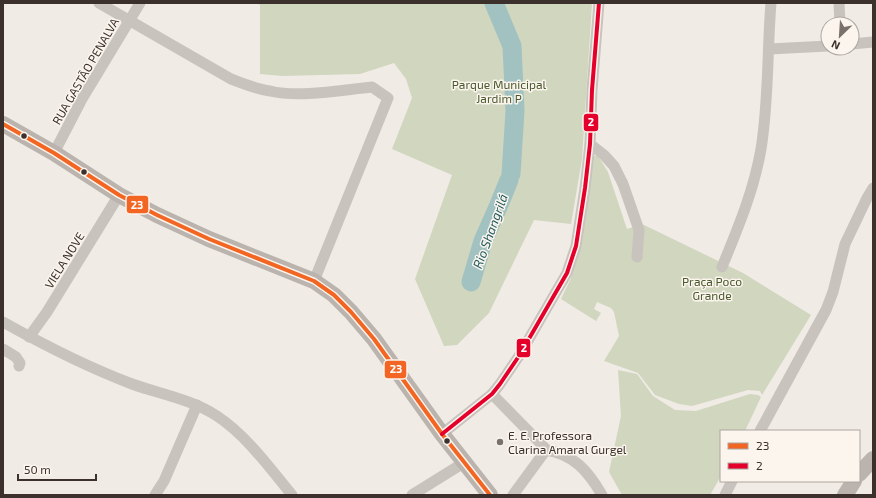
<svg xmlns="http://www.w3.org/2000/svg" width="876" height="498" font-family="'Exo 2',sans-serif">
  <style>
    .green { fill: #d1d6bf }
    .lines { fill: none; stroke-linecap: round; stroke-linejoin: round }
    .river { stroke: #a1c2c1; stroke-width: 19 }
    .street { stroke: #c9c3be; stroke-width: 11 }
    .secondary { stroke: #bab3ae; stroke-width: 16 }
    .bus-1-casing { stroke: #fbf5ee; stroke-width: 7 }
    .bus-2-casing { stroke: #fbf5ee; stroke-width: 7 }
    .bus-1 { stroke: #f26522; stroke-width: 4 }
    .bus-2 { stroke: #e4002b; stroke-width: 4 }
    .bus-dot { fill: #3b302b; stroke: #fbf5ee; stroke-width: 1.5 }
    .poi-dot { fill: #7a716c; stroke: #fbf5ee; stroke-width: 1.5 }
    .labels { text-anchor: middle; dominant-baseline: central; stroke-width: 3; stroke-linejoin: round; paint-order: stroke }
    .street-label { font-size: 12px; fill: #3b302b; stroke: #fbf5ee }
    .park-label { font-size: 12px; fill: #4a5a2e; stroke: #fbf5ee }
    .poi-label { font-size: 12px; fill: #3b302b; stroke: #fbf5ee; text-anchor: start }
    .water-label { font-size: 13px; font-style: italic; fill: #1f5a5e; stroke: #fbf5ee }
    .line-badge { stroke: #fbf5ee; stroke-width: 1.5 }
    .badge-label { font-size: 11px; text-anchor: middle; font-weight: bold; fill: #fff }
  </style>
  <rect width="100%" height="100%" fill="#f0ebe5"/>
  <g class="green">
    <polygon points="257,3 592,3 582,159 571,224 534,220 489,313 457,345 444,346 415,279 452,175 392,149 412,98 406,79 394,63 360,74 282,76 260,74 260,5"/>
    <polygon points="593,156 598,156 608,172 627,229 642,224 743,273 811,315 762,395 760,391 748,390 692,406 679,404 655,395 638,373 604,361 619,336 614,312 611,308 597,302 594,309 601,313 596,321 561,299 571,278 591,158"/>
    <polygon points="618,370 637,374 653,396 675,410 696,411 750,394 758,395 761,397 745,431 721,431 721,476 710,495 622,495 609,472 621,416"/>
  </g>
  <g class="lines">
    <g class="river">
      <polyline points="494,3 512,46 515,111 511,174"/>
      <polyline points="471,282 483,241 498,207 509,180"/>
    </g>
    <g class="street">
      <path d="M99,3l132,76c13,5 25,10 39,12 30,7 71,-1 102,-4l16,11 -74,183"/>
      <polyline points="839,3 840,24"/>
      <polyline points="852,44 873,42"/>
      <polyline points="769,49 828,46"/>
      <polyline points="590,144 604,155 614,166 623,184 639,230 637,257"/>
      <polyline points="54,153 82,99 140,3"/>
      <path d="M722,267c16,-39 32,-77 39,-118 8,-49 6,-98 10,-146"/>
      <path d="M3,322c41,23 84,45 129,62 28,10 59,15 85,32 30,20 52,51 75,79"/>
      <polyline points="29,337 47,312 119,195"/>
      <polyline points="3,349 16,357 20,363 19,366"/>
      <polyline points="492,394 545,448 543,454 513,495"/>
      <polyline points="760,431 826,310 833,292 845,244 867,198 873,188"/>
      <polyline points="442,434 492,394 500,384 519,356 567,273 576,246 585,188 590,144 592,90 599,3"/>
      <path d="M545,450c29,4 43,21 57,45"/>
      <polyline points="155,495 164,481 197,405"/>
      <polyline points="412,495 465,462"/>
      <polyline points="725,495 732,481"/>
    </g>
    <g class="secondary">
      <polyline points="3,124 54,153 119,195 157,215 209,239 314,281 334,295 351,312 374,339 442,434 490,495"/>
      <polyline points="859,474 873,459"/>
      <polyline points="845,495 854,481"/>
    </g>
    <defs>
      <polyline id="bus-1" points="3,124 54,153 119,195 157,215 209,239 314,281 334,295 351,312 374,339 442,434 490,495"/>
      <polyline id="bus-2" points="442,434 492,394 500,384 519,356 567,273 576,246 585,188 590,144 592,90 599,3"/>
    </defs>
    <use href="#bus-1" class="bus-1-casing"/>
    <use href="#bus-2" class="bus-2-casing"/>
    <use href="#bus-1" class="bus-1"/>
    <use href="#bus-2" class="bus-2"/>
  </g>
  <g class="bus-dot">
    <circle cx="24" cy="136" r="3.5"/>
    <circle cx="84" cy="172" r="3.5"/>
    <circle cx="447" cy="441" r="3.5"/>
  </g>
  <circle class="poi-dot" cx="500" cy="442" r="4"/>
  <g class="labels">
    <g class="street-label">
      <text transform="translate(85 71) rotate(-60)">RUA GASTÃO PENALVA</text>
      <text transform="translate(64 260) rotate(-58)">VIELA NOVE</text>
    </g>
    <g class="park-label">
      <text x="499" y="84">Parque Municipal<tspan x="499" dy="14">Jardim P</tspan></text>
      <text x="712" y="281">Praça Poco<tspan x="712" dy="14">Grande</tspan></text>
    </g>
    <g class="poi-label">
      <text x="508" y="435">E. E. Professora<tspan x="508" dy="14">Clarina Amaral Gurgel</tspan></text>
    </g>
    <g class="water-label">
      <text transform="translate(490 231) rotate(-70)">Rio Shangrilá</text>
    </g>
  </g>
  <g class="line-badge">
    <rect x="583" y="113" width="16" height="19" rx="4" fill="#e4002b"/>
    <rect x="126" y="195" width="23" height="19" rx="4" fill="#f26522"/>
    <rect x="516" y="338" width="15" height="20" rx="4" fill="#e4002b"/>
    <rect x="384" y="360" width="23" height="19" rx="4" fill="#f26522"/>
  </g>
  <g class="badge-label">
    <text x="591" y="126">2</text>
    <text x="137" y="209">23</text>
    <text x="524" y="352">2</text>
    <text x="396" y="373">23</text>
  </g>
  <rect width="876" height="498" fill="none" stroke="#3b302b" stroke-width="8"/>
  <rect x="720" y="430" width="140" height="52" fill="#fbf5ee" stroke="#aea6a0"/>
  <rect x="728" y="443" width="20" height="6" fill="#f26522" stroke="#aea6a0"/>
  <text x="756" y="450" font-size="12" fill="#3b302b">23</text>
  <rect x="728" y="463" width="20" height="6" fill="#e4002b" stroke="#aea6a0"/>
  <text x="756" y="470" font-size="12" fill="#3b302b">2</text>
  <g transform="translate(840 36) rotate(205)"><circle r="19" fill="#fbf5ee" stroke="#aea6a0"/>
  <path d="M0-3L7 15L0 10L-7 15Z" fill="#7a716c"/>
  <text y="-6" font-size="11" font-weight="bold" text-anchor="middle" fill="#3b302b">N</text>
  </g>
  <path d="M18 474v6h78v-6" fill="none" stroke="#3b302b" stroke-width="2"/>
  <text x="24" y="474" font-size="12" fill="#3b302b" stroke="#fbf5ee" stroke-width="3" paint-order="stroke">50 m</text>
</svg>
